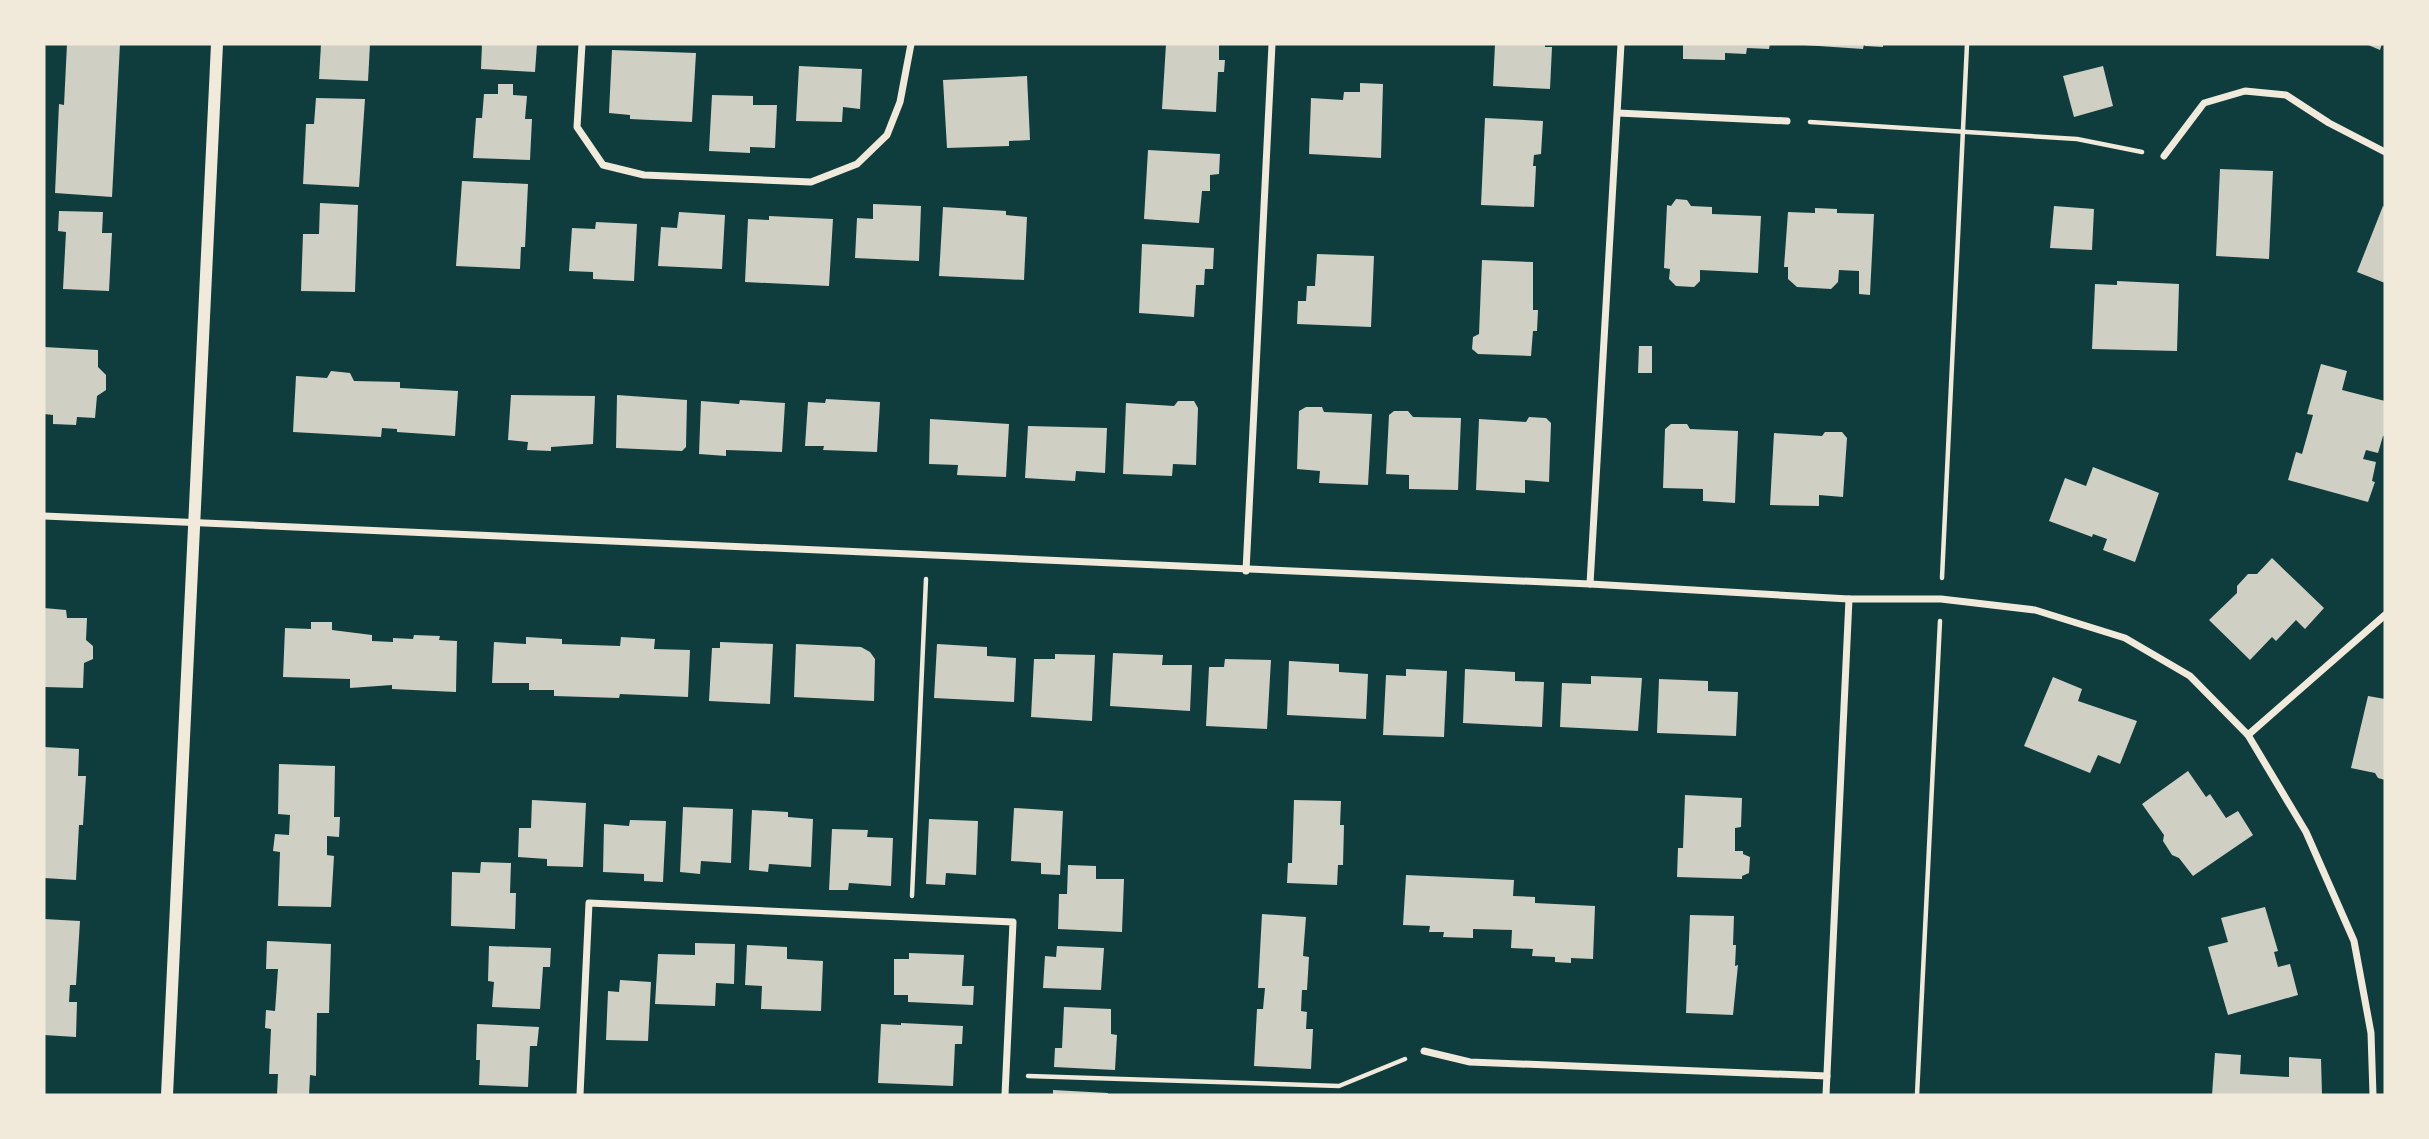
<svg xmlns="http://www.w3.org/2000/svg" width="2429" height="1139" font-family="'Fira Sans',sans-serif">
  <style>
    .building { fill: #cfcfc3 }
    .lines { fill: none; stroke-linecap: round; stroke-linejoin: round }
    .path { stroke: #f1e9da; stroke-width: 4.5 }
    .minor { stroke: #f1e9da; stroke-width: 7 }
    .tertiary { stroke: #f1e9da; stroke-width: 12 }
  </style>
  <rect width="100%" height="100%" fill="#0f3d3e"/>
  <g class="building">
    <polygon points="67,44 120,44 112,197 55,193 59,104 64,105"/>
    <polygon points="321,44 370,44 368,81 319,79"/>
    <polygon points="482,44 537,44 535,72 481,69"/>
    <polygon points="1166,44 1219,44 1219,60 1225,60 1224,72 1218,72 1216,112 1162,109"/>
    <polygon points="1495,44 1545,44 1545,47 1552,47 1550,89 1493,86"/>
    <polygon points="1683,44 1770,44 1769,49 1747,48 1746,54 1725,53 1725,60 1683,59"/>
    <polygon points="1789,44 1864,44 1863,49"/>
    <polygon points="1865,44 1883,44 1883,47 1865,46"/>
    <polygon points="2366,44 2382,44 2380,50"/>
    <polygon points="612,50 696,53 692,122 630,119 630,115 609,113"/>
    <polygon points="799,66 862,69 860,109 843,107 842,122 796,121"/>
    <polygon points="2103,66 2113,106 2074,117 2063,76"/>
    <polygon points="1027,76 1030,140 1009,141 1009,146 947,148 943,80"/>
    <polygon points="1360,83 1383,84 1381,158 1309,154 1311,98 1343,100 1344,92 1360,92"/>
    <polygon points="498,84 513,84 513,95 527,96 525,119 532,119 530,160 473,158 476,118 482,118 484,94 498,94"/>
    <polygon points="712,95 753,96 753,105 777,105 775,148 750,147 750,153 709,151"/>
    <polygon points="316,98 365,99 359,187 303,184 306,124 314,124"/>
    <polygon points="1485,118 1543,121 1541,154 1534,155 1533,166 1536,166 1534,207 1481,205"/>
    <polygon points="1148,150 1220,154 1219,174 1210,175 1210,191 1202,191 1199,223 1144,219"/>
    <polygon points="2220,169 2273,171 2269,259 2216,256"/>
    <polygon points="462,181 528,184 525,247 521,247 520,269 456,266"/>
    <polygon points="1676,199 1687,200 1691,206 1712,207 1712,214 1761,216 1758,273 1700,270 1700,281 1694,287 1676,286 1669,279 1670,269 1664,268 1667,205 1671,206"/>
    <polygon points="320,203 358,205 355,292 301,291 303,234 319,234"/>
    <polygon points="873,204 921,206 919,261 855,258 857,218 873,219"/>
    <polygon points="2054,206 2094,209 2092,250 2050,248"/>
    <polygon points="2383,206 2385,207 2385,283 2357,272"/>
    <polygon points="943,207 1006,211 1006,215 1027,217 1024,280 939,276"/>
    <polygon points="1815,208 1837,209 1837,213 1874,214 1870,295 1859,294 1859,271 1839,270 1838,282 1831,289 1797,287 1788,279 1788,267 1784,267 1788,212 1815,213"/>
    <polygon points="59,211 103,212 102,233 112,233 109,291 63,289 66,232 58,231"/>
    <polygon points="679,212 725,215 722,269 658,266 661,227 677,228"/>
    <polygon points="769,216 833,219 829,286 745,282 748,219 769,220"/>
    <polygon points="596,222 637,224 634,281 593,279 593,272 569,271 572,228 595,229"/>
    <polygon points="1142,244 1214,248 1213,269 1205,269 1204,285 1196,285 1194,317 1139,313"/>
    <polygon points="1317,254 1374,256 1371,327 1297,324 1298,301 1306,301 1307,286 1315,286"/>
    <polygon points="1482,260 1533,262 1533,310 1538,310 1537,331 1533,331 1531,356 1478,354 1472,349 1473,337 1479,334"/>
    <polygon points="2117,281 2179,284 2177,351 2092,349 2095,284 2117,285"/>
    <polygon points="1639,346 1652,346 1652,373 1638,373"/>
    <polygon points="44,347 98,350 98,367 106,375 106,390 97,396 95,418 77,417 76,425 53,424 53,415 44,414"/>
    <polygon points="2321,364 2347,371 2342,390 2385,401 2385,436 2383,436 2378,453 2366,450 2363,459 2376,462 2372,481 2375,482 2368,502 2288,480 2296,452 2302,454 2313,415 2307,414"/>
    <polygon points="331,371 350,373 354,381 400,382 400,388 458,391 455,436 397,432 397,429 382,428 381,437 293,432 296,376 327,378"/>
    <polygon points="511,395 595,396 593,444 551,447 551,451 527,450 528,442 508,440"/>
    <polygon points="617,395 687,400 686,447 682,451 616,448"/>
    <polygon points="826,399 880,402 877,452 823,450 824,446 805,446 808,402 825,403"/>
    <polygon points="740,400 785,403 782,452 726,450 726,456 699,454 701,401 739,404"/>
    <polygon points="1178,401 1194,401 1198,408 1196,465 1173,464 1172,476 1123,474 1126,403 1174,406"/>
    <polygon points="1306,407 1322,407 1324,412 1372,414 1368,485 1319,483 1320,471 1297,469 1299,411"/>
    <polygon points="1394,411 1408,411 1413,417 1461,418 1458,490 1409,489 1409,475 1386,474 1389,415"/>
    <polygon points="1529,417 1546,418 1551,423 1549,482 1525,480 1525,493 1476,490 1479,419 1526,422"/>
    <polygon points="930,419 1009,424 1006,477 957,475 958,465 929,464"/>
    <polygon points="1671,424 1687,424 1690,429 1738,431 1735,503 1703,501 1703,489 1663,488 1665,429"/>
    <polygon points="1028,426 1107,428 1105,473 1076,471 1075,481 1025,478"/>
    <polygon points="1825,432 1842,432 1847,438 1843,497 1819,495 1819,506 1770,505 1774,433 1822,436"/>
    <polygon points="2093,467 2159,493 2135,562 2103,550 2107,539 2093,534 2092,537 2049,521 2065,478 2086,486"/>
    <polygon points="2272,558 2324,608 2305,629 2296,620 2276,641 2272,637 2250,660 2209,620 2237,593 2237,586 2248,574 2257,574"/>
    <polygon points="44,608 66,610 67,618 87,618 86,640 93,646 93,659 84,663 83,688 44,687"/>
    <polygon points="311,622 332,622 332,630 372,635 372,641 393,642 393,638 413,639 414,635 440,636 439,640 457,641 456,692 392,689 392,685 350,688 350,679 283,677 285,628 311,629"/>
    <polygon points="526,637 562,639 562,644 620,646 621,637 655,639 654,649 690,650 688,697 620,694 619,698 554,696 554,690 529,690 529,683 492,683 494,642 526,644"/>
    <polygon points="720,642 773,644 770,704 709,701 712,648 720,648"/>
    <polygon points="796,644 861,647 870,652 875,659 874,701 794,697"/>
    <polygon points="937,644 987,647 987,656 1016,658 1014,702 934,698"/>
    <polygon points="1113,653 1163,655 1162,665 1192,665 1190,711 1110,706"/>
    <polygon points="1055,654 1095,655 1092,721 1031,717 1034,659 1055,659"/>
    <polygon points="1225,659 1271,660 1267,729 1206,726 1209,667 1224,667"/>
    <polygon points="1289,661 1339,664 1339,672 1368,674 1366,719 1287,715"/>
    <polygon points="1406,669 1447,671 1444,737 1383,735 1386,675 1406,676"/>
    <polygon points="1465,669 1515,672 1515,681 1544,682 1542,727 1463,723"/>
    <polygon points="1591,676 1642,678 1638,731 1560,727 1562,683 1591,684"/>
    <polygon points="2053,677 2082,689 2078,701 2137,721 2120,764 2098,755 2090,773 2024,746"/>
    <polygon points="1659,679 1708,681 1708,691 1738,692 1736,736 1657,733"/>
    <polygon points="2368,696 2385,699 2385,780 2378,778 2375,773 2351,768"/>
    <polygon points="44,747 79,749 78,776 86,776 83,825 79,825 76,880 44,878"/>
    <polygon points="279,764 335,766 334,817 340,817 339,837 327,836 327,855 334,856 331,907 278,906 280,852 273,851 275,834 289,835 290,815 278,814"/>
    <polygon points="2188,771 2206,797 2210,794 2226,818 2238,811 2253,835 2193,876 2179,858 2172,855 2163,841 2164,835 2142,804"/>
    <polygon points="1685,795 1742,798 1741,827 1735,828 1735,851 1743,851 1743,854 1750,857 1749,873 1742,876 1742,879 1677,877 1678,848 1683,848"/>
    <polygon points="532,800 586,803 583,867 547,866 547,859 518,857 519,828 531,828"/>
    <polygon points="1294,800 1341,801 1340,825 1344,825 1343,865 1338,865 1337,885 1287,883 1288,863 1292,863"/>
    <polygon points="683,807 733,809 731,863 701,861 700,874 680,872"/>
    <polygon points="1014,808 1063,811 1060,875 1041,874 1041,863 1011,861"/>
    <polygon points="752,810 788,812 788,817 813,819 811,867 769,864 768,872 749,870"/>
    <polygon points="929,819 978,821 976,875 946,873 945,885 926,884"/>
    <polygon points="630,820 666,821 663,882 644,881 644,874 603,872 604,824 629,826"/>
    <polygon points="832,829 868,830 867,837 893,838 891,886 849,883 848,890 829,890"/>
    <polygon points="481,862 511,863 510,893 516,893 515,929 451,926 452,872 480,873"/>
    <polygon points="1068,865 1096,866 1096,879 1124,879 1122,932 1058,929 1059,894 1067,894"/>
    <polygon points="1406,875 1514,880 1513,896 1535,897 1535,903 1595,906 1593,959 1571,958 1571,963 1555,962 1555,957 1532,956 1533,949 1511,948 1512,930 1473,929 1473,938 1443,937 1444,932 1429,932 1430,926 1403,925"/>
    <polygon points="2265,907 2278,951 2274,952 2278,967 2290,964 2298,995 2228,1015 2208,947 2228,942 2221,918"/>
    <polygon points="1262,914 1306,917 1303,956 1309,957 1307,990 1302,990 1301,1011 1307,1012 1306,1029 1313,1029 1311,1069 1254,1066 1257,1009 1263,1009 1265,988 1258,988"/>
    <polygon points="1690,915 1734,916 1733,945 1736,945 1735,966 1738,965 1733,1015 1686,1013"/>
    <polygon points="44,919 80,921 76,985 70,985 69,1002 77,1002 76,1037 44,1035"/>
    <polygon points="267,941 331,944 329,1013 317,1013 316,1076 310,1075 309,1095 277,1095 278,1074 269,1074 271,1029 265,1028 266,1010 275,1011 278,969 266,969"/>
    <polygon points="695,943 735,944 734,984 716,983 715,1006 655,1004 658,954 695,955"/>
    <polygon points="747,945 787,947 787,959 823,961 821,1011 761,1009 762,986 745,985"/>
    <polygon points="489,946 551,948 550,967 543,967 540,1009 492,1007 494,982 488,981"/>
    <polygon points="1057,946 1104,948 1101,990 1043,988 1045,956 1056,957"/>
    <polygon points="909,953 964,955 962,986 974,986 973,1005 908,1002 908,995 894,995 894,959 909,959"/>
    <polygon points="620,980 651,982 648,1041 606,1040 608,991 619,992"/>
    <polygon points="1064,1007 1111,1009 1111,1034 1117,1035 1115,1070 1054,1067 1055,1048 1062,1048"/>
    <polygon points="901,1023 963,1026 962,1044 955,1044 953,1086 878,1083 881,1024 901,1025"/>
    <polygon points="477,1024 539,1027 537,1046 530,1046 528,1087 479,1085 480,1060 476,1060"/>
    <polygon points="2215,1053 2241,1055 2240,1074 2289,1077 2289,1057 2321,1059 2322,1095 2212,1095"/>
    <polygon points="1053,1090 1108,1093 1108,1095 1053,1095"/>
  </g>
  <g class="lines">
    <g class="path">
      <polyline points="1810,122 2077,139 2142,152"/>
      <polyline points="1942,578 1967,44"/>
      <polyline points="912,896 926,579"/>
      <polyline points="1028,1076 1339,1086 1405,1059"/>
      <polyline points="1917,1095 1940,621"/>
    </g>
    <g class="minor">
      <polyline points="582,44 577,127 603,165 644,175 811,182 857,164 887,135 900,102 911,44"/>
      <polyline points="1618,113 1787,121"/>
      <polyline points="2164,156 2204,103 2245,91 2286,95 2329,123 2385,152"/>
      <polyline points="44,516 1590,584 1849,599 1941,599 2035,610 2125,638 2190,676 2248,735 2306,832 2354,941 2371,1033 2373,1095"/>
      <polyline points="1246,571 1272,44"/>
      <polyline points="1590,584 1621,44"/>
      <polyline points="2248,735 2385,615"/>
      <polyline points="1424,1051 1470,1062 1827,1076"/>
      <polyline points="580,1095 589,903 1013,922 1005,1095"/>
      <polyline points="1826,1095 1849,599"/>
    </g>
    <polyline class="tertiary" points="167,1095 217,44"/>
  </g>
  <rect width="2429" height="1139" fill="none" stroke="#f1e9da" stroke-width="91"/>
</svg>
